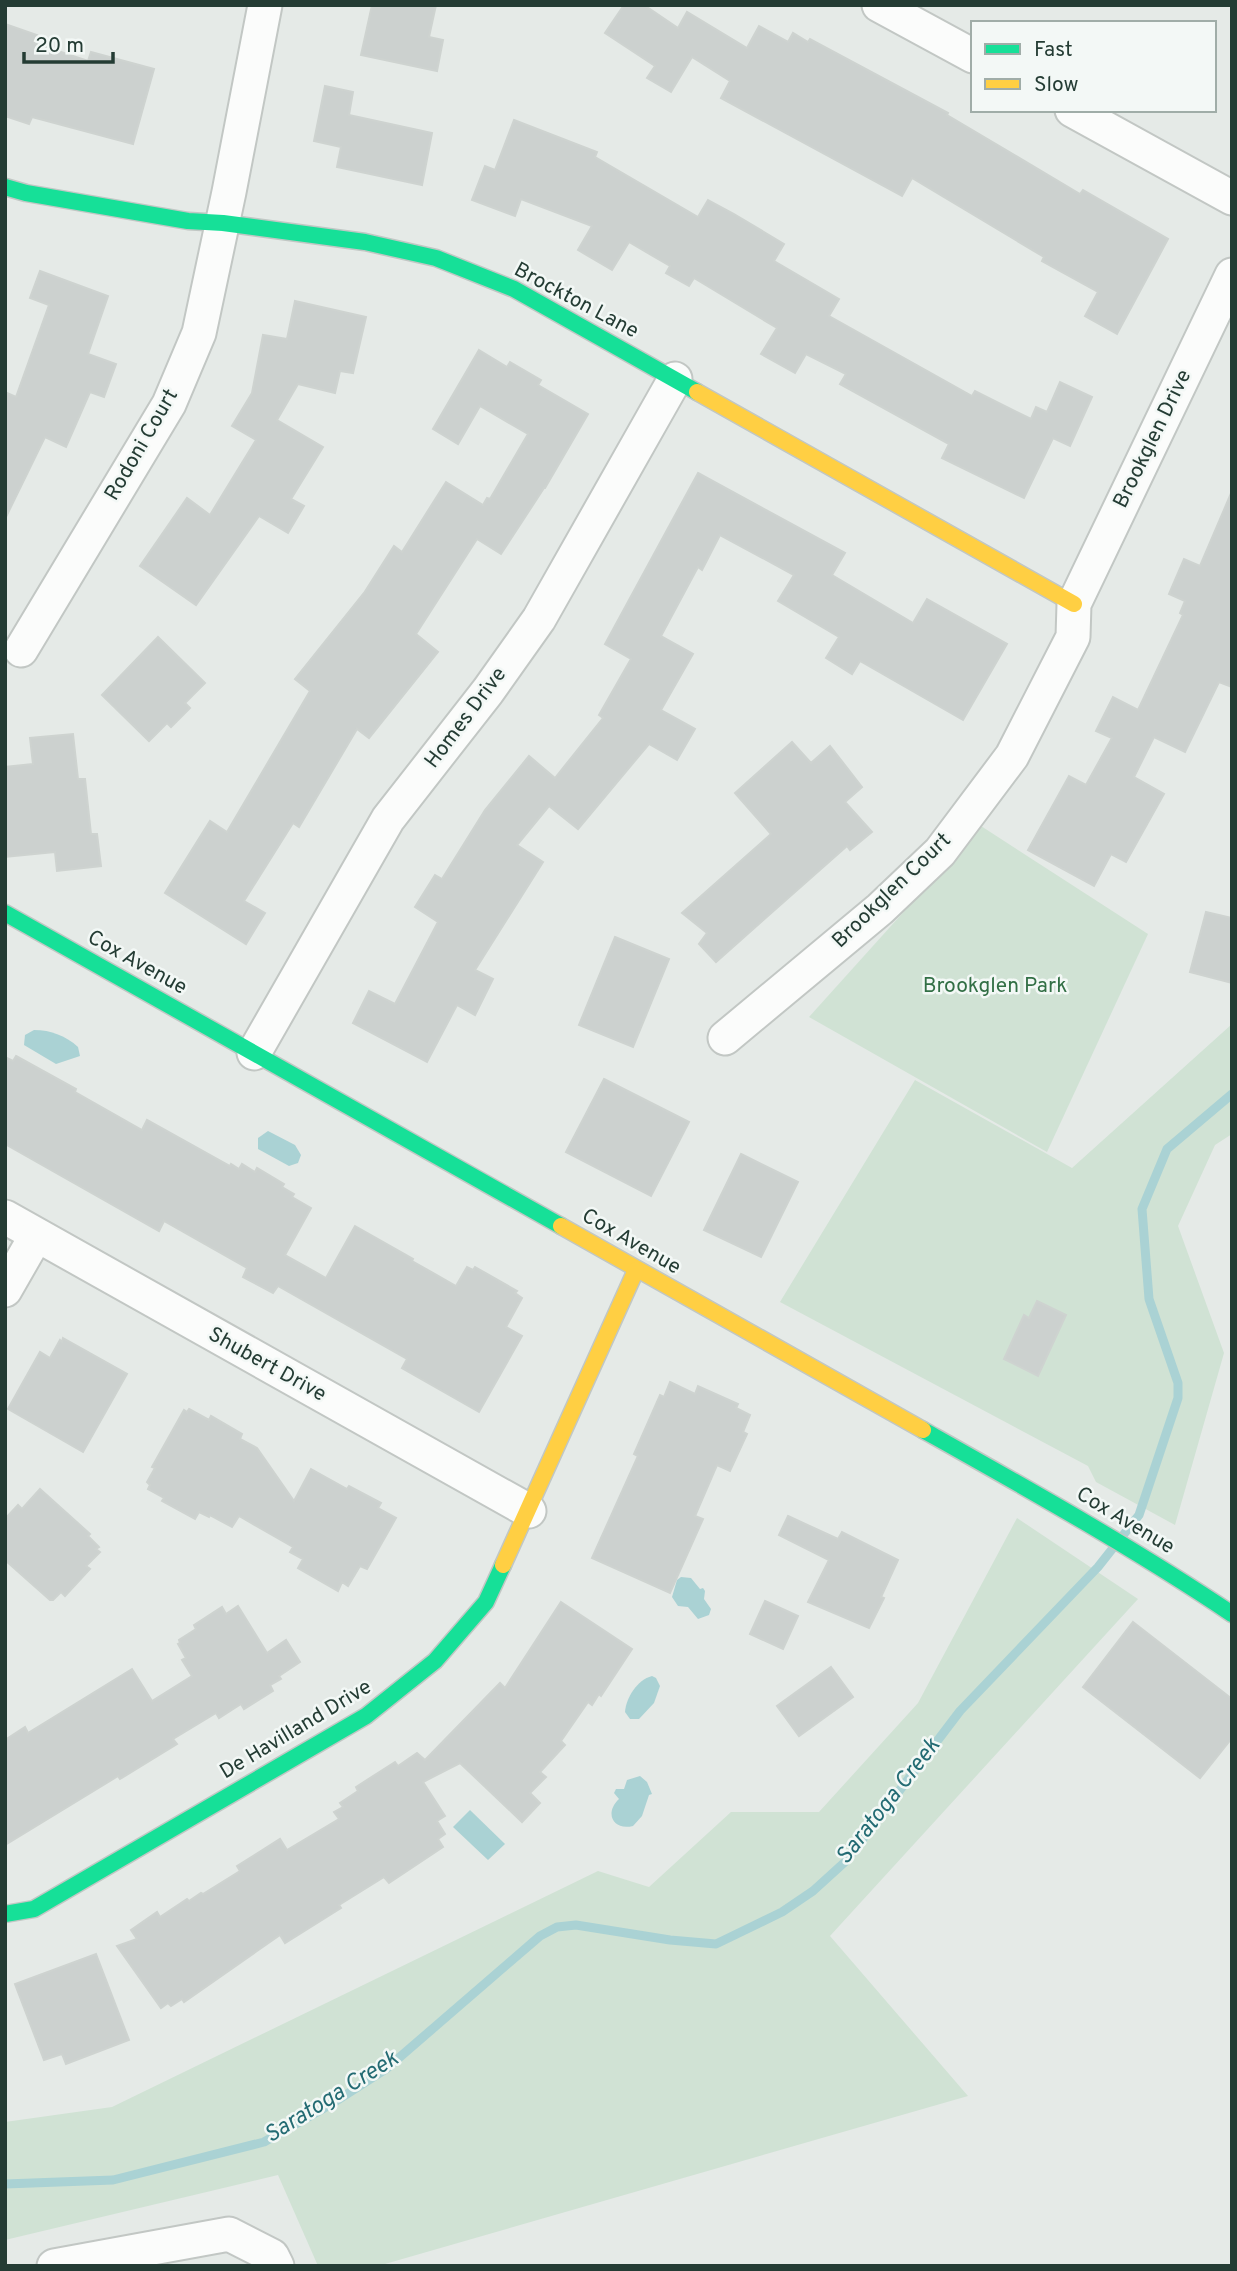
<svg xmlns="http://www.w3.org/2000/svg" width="1237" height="2271" font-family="Overpass,sans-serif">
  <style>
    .green { fill: #d0e2d4 }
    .water { fill: #aad2d4 }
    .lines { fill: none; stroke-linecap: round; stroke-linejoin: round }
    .stream { stroke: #aad2d4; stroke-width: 9 }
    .building { fill: #ccd1cf; stroke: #ced3d0; stroke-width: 2 }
    .street-casing { stroke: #c2c7c4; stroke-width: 37 }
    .fast-casing { stroke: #c1c7c4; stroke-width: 19 }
    .slow-casing { stroke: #c1c7c4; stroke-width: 19 }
    .street { stroke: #fbfcfb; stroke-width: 33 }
    .fast { stroke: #16e098; stroke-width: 16 }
    .slow { stroke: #ffcf43; stroke-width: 16 }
    .labels { text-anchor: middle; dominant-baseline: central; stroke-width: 5; stroke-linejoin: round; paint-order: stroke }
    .street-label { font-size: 21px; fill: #243c34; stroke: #f3f8f6 }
    .park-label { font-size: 21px; fill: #326f45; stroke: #f3f8f6 }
    .water-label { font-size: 23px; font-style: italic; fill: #236b73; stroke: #f3f8f6 }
  </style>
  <rect width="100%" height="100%" fill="#e5eae7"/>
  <g class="green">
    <polygon points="981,826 1148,934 1047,1152 809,1017"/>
    <polygon points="1232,1024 1232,1134 1215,1145 1178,1226 1224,1353 1175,1525 1096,1482 1088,1466 780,1302 915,1080 1072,1168"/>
    <polygon points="1017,1518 1138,1599 830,1936 968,2096 378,2266 318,2266 278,2175 5,2240 5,2122 112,2107 598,1871 649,1887 731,1812 819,1812 918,1703"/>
  </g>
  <g class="water">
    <path d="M34,1030c17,0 32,6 44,17l2,9 -24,8 -32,-19 1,-10z"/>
    <polygon points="268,1131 295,1145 301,1155 298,1163 289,1166 258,1149 258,1138"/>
    <polygon points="681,1577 691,1578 700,1589 703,1588 705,1591 704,1599 711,1609 709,1615 698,1619 688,1607 678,1606 672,1597 677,1580"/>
    <path d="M652,1676l4,2 4,8 -6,17 -15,16h-9l-5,-7c1,-14 12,-32 27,-36z"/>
    <path d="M640,1776l7,6 5,12 -3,1 -7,21 -9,10c-20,5 -29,-13 -14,-27l-5,-6 2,-4h8l3,-9z"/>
    <polygon points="470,1810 505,1844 488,1860 453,1827"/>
  </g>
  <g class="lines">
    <g class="stream">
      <polyline points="1124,1534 1139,1515 1178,1398 1178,1383 1149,1299 1142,1209 1167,1149 1232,1094"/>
      <polyline points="5,2184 113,2180 264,2142 333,2103 386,2069 540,1936 557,1927 576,1925 670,1940 716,1944 782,1912 813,1891 846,1861 960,1711 1098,1567 1113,1548"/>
    </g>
  </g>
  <g class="building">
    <polygon points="372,5 436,5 429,37 443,40 437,71 361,55"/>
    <polygon points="624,5 644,5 678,28 687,12 747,48 759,26 788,42 793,33 808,42 810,39 948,113 947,115 1080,194 1083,190 1168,239 1117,334 1085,316 1098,292 1042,261 1044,257 912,178 902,196 721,98 730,81 692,57 671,92 647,78 655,66 605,33"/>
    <polygon points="5,24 37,35 34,43 88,61 91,52 154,69 133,144 32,117 29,124 5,116"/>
    <polygon points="325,86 353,92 349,115 432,133 422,185 337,167 341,147 314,141"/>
    <polygon points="514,120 597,152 595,157 698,217 708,200 734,214 784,244 774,261 839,299 829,316 972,396 975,391 1031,419 1036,407 1047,412 1060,382 1092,397 1070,446 1053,438 1024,498 942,458 949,444 840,384 846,374 806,354 795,373 761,354 777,328 694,278 689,286 666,273 670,266 629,242 612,270 578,250 592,226 521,199 515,216 472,200 485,166 495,170"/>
    <polygon points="40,271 108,296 88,354 116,364 104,397 90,392 66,447 45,437 5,519 5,392 16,397 49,305 30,298"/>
    <polygon points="295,301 366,317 353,373 340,371 335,393 298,384 277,420 323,447 291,499 304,506 288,533 259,516 196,605 140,566 187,498 210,515 256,440 232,426 252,393 263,335 287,339"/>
    <polygon points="479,350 507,367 510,362 541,380 538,385 588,414 545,488 544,488 501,554 477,539 416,634 438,652 369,738 357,729 299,827 293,823 244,901 265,913 246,944 165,893 210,821 227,832 310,691 295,679 364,593 394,546 402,552 446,482 483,505 487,498 490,499 528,434 480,406 458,444 433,429"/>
    <polygon points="698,473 845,553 832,575 913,623 927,599 1007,644 963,720 860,661 852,674 826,658 839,637 778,601 794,575 720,535 702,570 698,567 661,636 693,654 661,710 695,729 677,760 649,744 578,829 549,806 517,845 543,862 475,970 493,979 475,1015 457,1005 427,1062 353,1023 369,991 395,1004 438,922 415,907 435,875 442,879 485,810 529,756 555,778 603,718 599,715 631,659 605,644"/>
    <polygon points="1232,491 1232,687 1219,682 1185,752 1154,737 1134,777 1164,794 1126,862 1111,854 1094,886 1028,850 1069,776 1086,785 1112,738 1096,731 1113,697 1138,710 1183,615 1180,613 1185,601 1169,594 1184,559 1200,566"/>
    <polygon points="158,637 205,683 185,703 190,708 171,727 167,723 149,741 102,695"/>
    <polygon points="73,734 78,779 85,779 91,834 97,834 101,866 57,871 55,852 5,857 5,767 33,764 30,738"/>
    <polygon points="792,742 811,763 830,746 862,787 845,802 872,832 850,850 847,846 716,962 699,944 707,933 682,913 771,834 735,793"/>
    <polygon points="1206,912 1232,918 1232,983 1190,972"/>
    <polygon points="615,937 669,959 633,1047 579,1025"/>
    <polygon points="16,1056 76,1089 75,1092 142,1130 147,1120 230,1166 231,1164 239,1169 242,1164 255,1172 257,1168 284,1184 282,1187 294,1194 292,1197 311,1208 285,1255 326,1278 355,1226 413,1259 412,1261 456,1286 467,1267 473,1270 475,1267 517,1291 515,1293 522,1298 506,1327 522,1336 479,1412 402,1368 407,1359 278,1286 273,1293 243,1277 247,1268 164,1221 159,1231 5,1144 5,1057 13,1061"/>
    <polygon points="604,1079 689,1122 651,1196 566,1152"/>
    <polygon points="741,1154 798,1182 761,1257 704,1230"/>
    <polygon points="1037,1301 1066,1315 1038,1376 1004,1359 1024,1315 1029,1318"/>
    <polygon points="63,1338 127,1374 83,1452 8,1409 40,1352 50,1358 60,1340 62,1342"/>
    <polygon points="670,1382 695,1394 698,1386 738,1404 736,1408 750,1415 743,1432 747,1434 730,1471 717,1465 695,1516 703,1519 670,1593 592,1558 638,1456 634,1454 660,1395 664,1397"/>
    <polygon points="189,1409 209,1420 211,1416 242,1434 240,1439 257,1448 294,1501 311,1469 347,1489 349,1486 381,1503 378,1508 396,1518 367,1569 360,1566 348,1586 342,1582 338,1591 298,1568 303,1559 290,1552 293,1547 239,1516 232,1527 210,1515 209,1517 199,1512 195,1519 162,1501 164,1498 148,1489 150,1485 147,1482 155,1468 152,1467 184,1410 187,1412"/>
    <polygon points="40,1489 90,1534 88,1536 99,1547 96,1549 100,1552 86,1566 90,1569 65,1596 61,1592 53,1600 50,1600 5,1560 5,1519 18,1505 22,1509"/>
    <polygon points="788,1516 838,1539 842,1532 898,1560 881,1597 884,1598 869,1628 808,1602 829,1560 779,1535"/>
    <polygon points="765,1601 798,1616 783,1649 750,1634"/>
    <polygon points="561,1602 632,1649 601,1696 599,1694 592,1705 588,1702 561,1741 565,1745 540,1772 546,1777 530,1793 540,1803 522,1822 460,1763 423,1782 445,1816 437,1821 445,1834 438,1839 443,1847 389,1883 384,1877 339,1905 341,1908 285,1943 280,1935 184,2002 182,1999 171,2006 168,2003 161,2008 117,1946 137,1939 131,1930 157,1912 160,1917 187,1899 189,1901 201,1893 203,1894 240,1871 237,1866 280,1839 287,1850 339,1819 334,1812 343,1807 340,1803 358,1791 356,1787 395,1762 398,1766 417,1753 425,1760 500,1683 505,1688"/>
    <polygon points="238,1606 267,1653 286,1640 300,1662 279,1676 281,1679 270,1685 273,1691 244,1709 241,1704 219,1718 216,1713 173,1739 177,1744 120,1779 118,1776 5,1845 5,1740 25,1727 28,1733 132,1669 152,1701 192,1676 182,1660 186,1658 178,1644 180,1643 179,1640 196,1629 194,1625 222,1607 226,1614"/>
    <polygon points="1133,1622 1232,1699 1232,1738 1200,1778 1083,1687"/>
    <polygon points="831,1667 853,1697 799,1736 777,1706"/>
    <polygon points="96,1954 129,2040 66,2064 62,2054 44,2060 15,1984"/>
  </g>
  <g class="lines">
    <defs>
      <g id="street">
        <polyline points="879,5 973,56"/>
        <polyline points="1072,110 1232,198"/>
        <polyline points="21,650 169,404 199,333 229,192 265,5"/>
        <polyline points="725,1038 880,909 940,852 1012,756 1073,637 1074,604 1232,275"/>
        <polyline points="254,1053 388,819 488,691 539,619 675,379"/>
        <polyline points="5,1217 529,1511"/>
        <polyline points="5,1290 36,1236"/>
        <polyline points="54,2266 229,2234 272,2256 277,2266"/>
      </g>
      <g id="fast">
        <polyline points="5,187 26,193 188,221 223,223 365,242 436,258 514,289 697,392"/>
        <polyline points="5,913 561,1226"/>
        <path d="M923,1430c105,59 209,117 309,184"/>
        <polyline points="5,1914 34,1909 366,1716 435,1661 486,1602 503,1565"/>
      </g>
      <g id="slow">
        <polyline points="697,392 1074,604"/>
        <polyline points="561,1226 923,1430"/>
        <polyline points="503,1565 636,1270"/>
      </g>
    </defs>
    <use href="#street" class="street-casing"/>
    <use href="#fast" class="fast-casing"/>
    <use href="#slow" class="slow-casing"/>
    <use href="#street" class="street"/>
    <use href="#fast" class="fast"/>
    <use href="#slow" class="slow"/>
  </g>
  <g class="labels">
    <g class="street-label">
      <text transform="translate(576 301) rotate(28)">Brockton Lane</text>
      <text transform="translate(1153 439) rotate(-64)">Brookglen Drive</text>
      <text transform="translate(142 445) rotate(-60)">Rodoni Court</text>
      <text transform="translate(466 718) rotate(-53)">Homes Drive</text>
      <text transform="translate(892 891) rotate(-44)">Brookglen Court</text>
      <text transform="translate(137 963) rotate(29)">Cox Avenue</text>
      <text transform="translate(631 1242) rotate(30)">Cox Avenue</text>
      <text transform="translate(267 1365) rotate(29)">Shubert Drive</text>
      <text transform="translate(1125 1521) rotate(31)">Cox Avenue</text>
      <text transform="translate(296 1730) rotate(-31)">De Havilland Drive</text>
    </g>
    <g class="park-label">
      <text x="995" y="986">Brookglen Park</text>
    </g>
    <g class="water-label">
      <text transform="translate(889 1802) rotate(-52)">Saratoga Creek</text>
      <text transform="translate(332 2098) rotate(-32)">Saratoga Creek</text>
    </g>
  </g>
  <rect width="1237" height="2271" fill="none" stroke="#243c34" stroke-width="14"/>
  <rect x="971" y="21" width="245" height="91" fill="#f3f8f6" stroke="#a0ada8" stroke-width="2"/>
  <rect x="985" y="44" width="35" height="10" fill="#16e098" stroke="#a0ada8" stroke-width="2"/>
  <text x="1034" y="56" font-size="21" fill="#243c34">Fast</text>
  <rect x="985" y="79" width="35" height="10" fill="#ffcf43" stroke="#a0ada8" stroke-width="2"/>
  <text x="1034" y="91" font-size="21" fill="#243c34">Slow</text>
  <path d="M24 52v10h89v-10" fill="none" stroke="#243c34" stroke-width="3.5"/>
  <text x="35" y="52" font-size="21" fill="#243c34" stroke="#f3f8f6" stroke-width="5" paint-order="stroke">20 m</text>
</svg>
